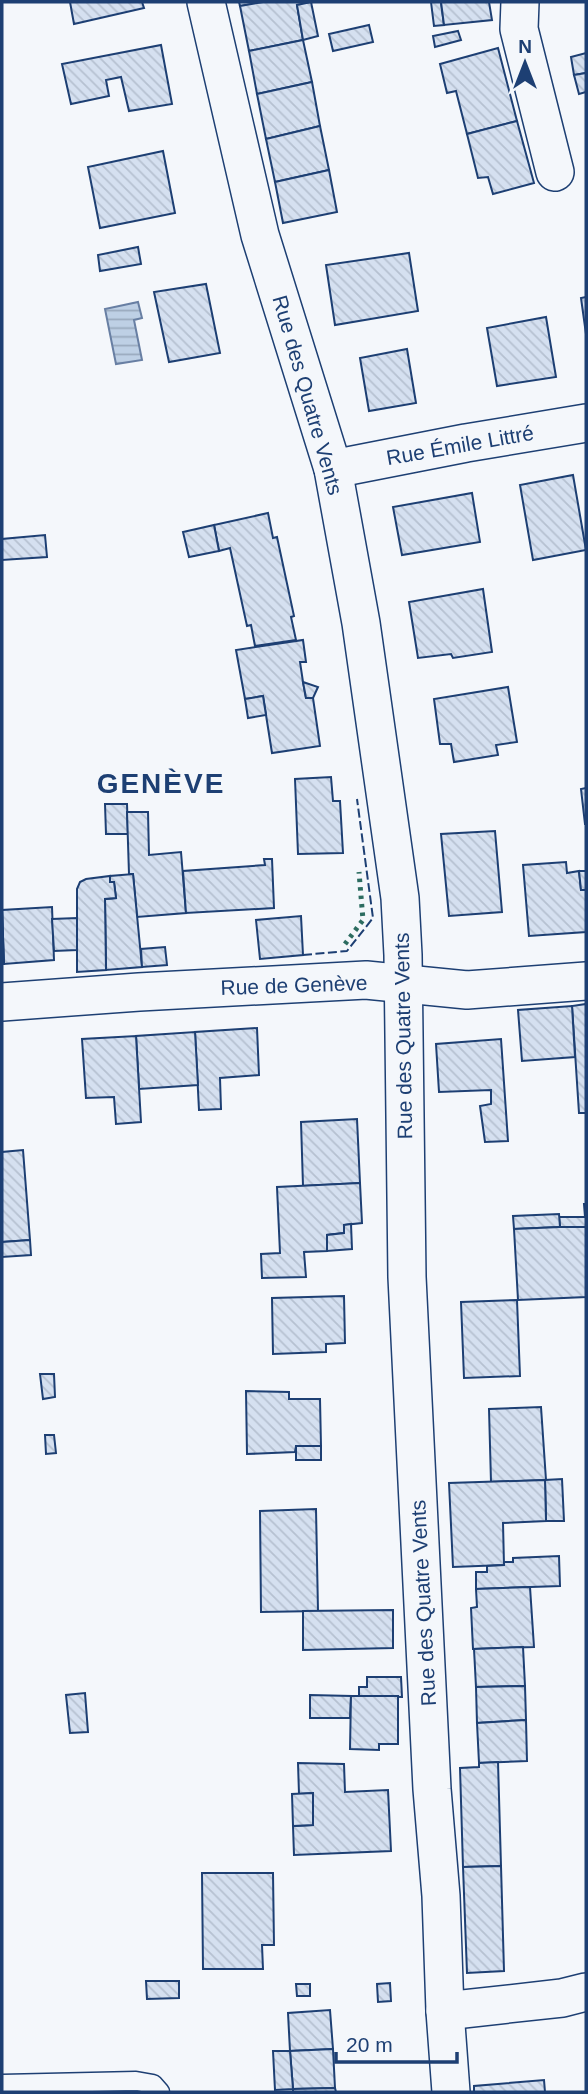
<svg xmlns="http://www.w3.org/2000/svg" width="588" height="2094" font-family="Helvetica,sans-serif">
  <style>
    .water { fill: url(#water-rules); stroke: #687fa3; stroke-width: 2 }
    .building { fill: url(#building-back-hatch); stroke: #1d3f73; stroke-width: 2 }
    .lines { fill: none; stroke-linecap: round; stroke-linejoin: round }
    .service-casing { stroke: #1d3f73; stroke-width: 21 }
    .minor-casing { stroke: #1d3f73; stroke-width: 40 }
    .service { stroke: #f4f7fb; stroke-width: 18 }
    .minor { stroke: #f4f7fb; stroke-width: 37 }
    .hedge { stroke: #2c6c60; stroke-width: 5; stroke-dasharray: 3.5 5; stroke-linecap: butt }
    .fence { stroke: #1d3f73; stroke-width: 2; stroke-dasharray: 9 3.5; stroke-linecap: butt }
    .labels { text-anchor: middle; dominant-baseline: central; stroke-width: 5; stroke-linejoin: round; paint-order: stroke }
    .street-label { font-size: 21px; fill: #1d3f73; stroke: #f4f7fb }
    .district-label { font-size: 28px; font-weight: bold; letter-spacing: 2px; fill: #1d3f73; stroke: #f4f7fb }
  </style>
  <defs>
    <pattern id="water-rules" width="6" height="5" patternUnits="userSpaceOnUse" patternTransform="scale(1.75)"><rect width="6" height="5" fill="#bed0e5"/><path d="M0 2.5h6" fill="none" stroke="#9aaabe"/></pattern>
    <pattern id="building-back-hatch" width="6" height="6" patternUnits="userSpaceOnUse" patternTransform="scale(1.75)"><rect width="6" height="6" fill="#d5e0f0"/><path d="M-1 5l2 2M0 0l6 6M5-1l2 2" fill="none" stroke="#b6c1d1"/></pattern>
  </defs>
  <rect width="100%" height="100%" fill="#f4f7fb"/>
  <polygon class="water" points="138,302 142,318 134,320 142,360 116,364 105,309"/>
  <g class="building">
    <polygon points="70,2 142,2 144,8 74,24"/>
    <polygon points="239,2 263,2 240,6"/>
    <polygon points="263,2 313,2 297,5 303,40 249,51 240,6"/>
    <polygon points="311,2 318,36 303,40 297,5"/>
    <polygon points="431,2 441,2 444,25 434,26"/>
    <polygon points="441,2 489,2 492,20 444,25"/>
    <polygon points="369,25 373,42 333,51 329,34"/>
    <polygon points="458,31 461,40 435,47 433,36"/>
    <polygon points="303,40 312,82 257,94 249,51"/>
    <polygon points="161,45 172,104 129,111 121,77 106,80 109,96 71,104 62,64"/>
    <polygon points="498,48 517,121 467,134 456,91 447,93 440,64"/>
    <polygon points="586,53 586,73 574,75 571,57"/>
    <polygon points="586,73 586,92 579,94 574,75"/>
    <polygon points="312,82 320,126 266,139 257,94"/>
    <polygon points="517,121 534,183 493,194 488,177 478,178 467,134"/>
    <polygon points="320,126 329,170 275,182 266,139"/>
    <polygon points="163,151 175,213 100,228 88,167"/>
    <polygon points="329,170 337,212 283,223 275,182"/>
    <polygon points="138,247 141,264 100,271 98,255"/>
    <polygon points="409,253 418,311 335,325 326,265"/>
    <polygon points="206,284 220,353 169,362 154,292"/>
    <polygon points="586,297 586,334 581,298"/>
    <polygon points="546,317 556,377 497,386 487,328"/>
    <polygon points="407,349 416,403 369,411 360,358"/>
    <polygon points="573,475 586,550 533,560 520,485"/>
    <polygon points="472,493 480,542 402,555 393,507"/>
    <polygon points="268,513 273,538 277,537 294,616 291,617 296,640 255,646 251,625 247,626 230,548 219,551 214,525"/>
    <polygon points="214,525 219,551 189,557 183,532"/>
    <polygon points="45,535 47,557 2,560 2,539"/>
    <polygon points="483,589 492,652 453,658 451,654 418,658 409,602"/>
    <polygon points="303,640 306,662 300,662 303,682 306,698 313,698 320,746 272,753 263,696 245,699 236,650"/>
    <polygon points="303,682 318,687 313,698 306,698"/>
    <polygon points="508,687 517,742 496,745 498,755 454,762 451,744 440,744 434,699"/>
    <polygon points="263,696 266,715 248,718 245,699"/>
    <polygon points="331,777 333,801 340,801 343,853 298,854 295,779"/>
    <polygon points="586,788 586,824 585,824 581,789"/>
    <polygon points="105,804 127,804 128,834 106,834"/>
    <polygon points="127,812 148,812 149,855 181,852 186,913 137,917 133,874 129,874"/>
    <polygon points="495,831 502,912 449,916 441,834"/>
    <polygon points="264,859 272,859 274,908 186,913 183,871 265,865"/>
    <polygon points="566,862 567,873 579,871 581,890 586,890 586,932 529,936 523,865"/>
    <polygon points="579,871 586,871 586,890 581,890"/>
    <polygon points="133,874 142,967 106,970 105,899 116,898 114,882 110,882 110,876"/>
    <polygon points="110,876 110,882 114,882 116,898 105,899 106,970 77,972 77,889 80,882 86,879"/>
    <polygon points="52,907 54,960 4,964 2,910"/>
    <polygon points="2,910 4,964 2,964"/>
    <polygon points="301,916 303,955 260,959 256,920"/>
    <polygon points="77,918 77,950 54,951 52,919"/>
    <polygon points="165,947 167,965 142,967 141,949"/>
    <polygon points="586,1004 586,1113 579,1113 572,1006"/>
    <polygon points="572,1006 575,1057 522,1061 518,1010"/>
    <polygon points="257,1028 259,1075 220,1078 221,1109 199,1110 195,1032"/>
    <polygon points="195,1032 198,1085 139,1089 136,1036"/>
    <polygon points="136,1036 141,1122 116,1124 114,1097 86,1098 82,1039"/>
    <polygon points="501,1039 508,1141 485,1142 480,1106 491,1104 491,1090 439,1092 436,1044"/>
    <polygon points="357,1119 360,1183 303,1186 301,1122"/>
    <polygon points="23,1150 30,1240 2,1242 2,1152"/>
    <polygon points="360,1183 362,1223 344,1225 344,1233 327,1235 327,1251 304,1252 306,1277 262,1278 261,1254 280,1253 277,1187"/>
    <polygon points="584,1204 586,1204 586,1227 560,1227 559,1217 585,1217"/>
    <polygon points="559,1214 560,1227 514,1229 513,1216"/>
    <polygon points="351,1224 352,1249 327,1251 327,1235 344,1233 344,1225"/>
    <polygon points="560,1227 586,1227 586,1297 518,1300 514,1229"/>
    <polygon points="30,1240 31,1255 2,1257 2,1242"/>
    <polygon points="344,1296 345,1343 326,1344 326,1352 273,1354 272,1298"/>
    <polygon points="517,1300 520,1376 464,1378 461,1302"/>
    <polygon points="40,1374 54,1374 55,1397 43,1399"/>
    <polygon points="246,1391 289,1392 289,1399 320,1399 321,1446 296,1446 295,1452 247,1454"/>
    <polygon points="541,1407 546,1480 491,1482 489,1409"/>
    <polygon points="45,1435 54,1435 56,1453 46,1454"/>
    <rect x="296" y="1446" width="25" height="14"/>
    <polygon points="562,1479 564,1521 546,1521 545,1480"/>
    <polygon points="545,1480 546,1521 503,1523 504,1565 453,1567 449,1483"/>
    <polygon points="316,1509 318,1611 261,1612 260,1511"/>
    <polygon points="559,1556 560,1586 476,1589 476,1572 487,1572 487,1566 504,1565 504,1562 513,1562 513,1558"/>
    <polygon points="530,1587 534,1647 473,1649 471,1608 477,1607 476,1589"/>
    <polygon points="393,1610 393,1648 303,1650 303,1611"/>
    <polygon points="523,1647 525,1686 476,1687 474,1649"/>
    <polygon points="367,1677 401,1677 402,1697 359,1696 359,1687 367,1687"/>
    <polygon points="525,1686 526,1720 477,1723 476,1687"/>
    <polygon points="85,1693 88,1732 70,1733 66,1695"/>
    <polygon points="310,1695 351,1696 350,1718 310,1718"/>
    <polygon points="351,1696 398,1696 398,1744 379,1744 379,1750 350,1749"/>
    <polygon points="526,1720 527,1761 479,1763 477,1723"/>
    <polygon points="498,1762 501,1866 463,1867 460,1768 479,1767 479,1763"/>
    <polygon points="298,1763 344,1764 345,1792 388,1790 391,1851 294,1855 293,1826 313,1825 313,1793 299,1794"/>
    <polygon points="313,1793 313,1825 293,1826 292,1794"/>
    <polygon points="501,1866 504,1971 467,1973 463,1867"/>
    <polygon points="202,1873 273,1873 274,1945 262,1945 263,1969 203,1969"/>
    <polygon points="146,1981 179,1981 179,1998 147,1999"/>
    <polygon points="390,1983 391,2001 378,2002 377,1984"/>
    <polygon points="296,1984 310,1984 310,1996 297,1996"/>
    <polygon points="330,2010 333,2049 290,2051 288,2013"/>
    <polygon points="333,2049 335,2088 293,2089 290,2051"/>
    <polygon points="273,2051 290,2051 293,2089 275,2090"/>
    <polygon points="544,2080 545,2092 474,2092 474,2086"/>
    <polygon points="335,2088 336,2092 293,2092 293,2089"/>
  </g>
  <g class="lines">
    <defs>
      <polyline id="service" points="2,2084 136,2081 153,2084 160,2092"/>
      <g id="minor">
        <polyline points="206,2 260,235 333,469 361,623 400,898 403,955 407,1277 432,1789 441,1896 445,2011 451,2092"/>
        <polyline points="520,2 519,29 555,172"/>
        <polyline points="333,469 466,443 586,423"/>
        <polyline points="2,1002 139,992 366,980 467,990 586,981"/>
        <polyline points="445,2011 562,1998 586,1992"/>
      </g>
    </defs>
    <use href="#service" class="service-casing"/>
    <use href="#minor" class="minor-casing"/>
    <use href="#service" class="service"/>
    <use href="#minor" class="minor"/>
    <polyline class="hedge" points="345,944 363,920 359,872"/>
    <polyline class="fence" points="303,955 347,951 373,918 357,799"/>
  </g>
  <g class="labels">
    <g class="street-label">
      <text transform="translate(308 395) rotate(74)">Rue des Quatre Vents</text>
      <text transform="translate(460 445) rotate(-10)">Rue Émile Littré</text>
      <text transform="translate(294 985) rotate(-2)">Rue de Genève</text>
      <text transform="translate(403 1036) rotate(-91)">Rue des Quatre Vents</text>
      <text transform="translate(423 1603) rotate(-93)">Rue des Quatre Vents</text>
    </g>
    <g class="district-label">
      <text x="161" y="783">GENÈVE</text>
    </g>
  </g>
  <rect width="588" height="2094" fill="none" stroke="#1d3f73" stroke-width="7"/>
  <g transform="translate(525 63)" stroke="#f4f7fb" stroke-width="5" paint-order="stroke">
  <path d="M0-5L12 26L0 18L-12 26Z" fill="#1d3f73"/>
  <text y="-10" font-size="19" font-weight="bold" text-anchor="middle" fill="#1d3f73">N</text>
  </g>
  <path d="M336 2052v10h121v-10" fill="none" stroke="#1d3f73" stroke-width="3.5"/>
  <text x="346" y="2052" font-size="21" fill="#1d3f73" stroke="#f4f7fb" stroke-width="5" paint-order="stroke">20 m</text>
</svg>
